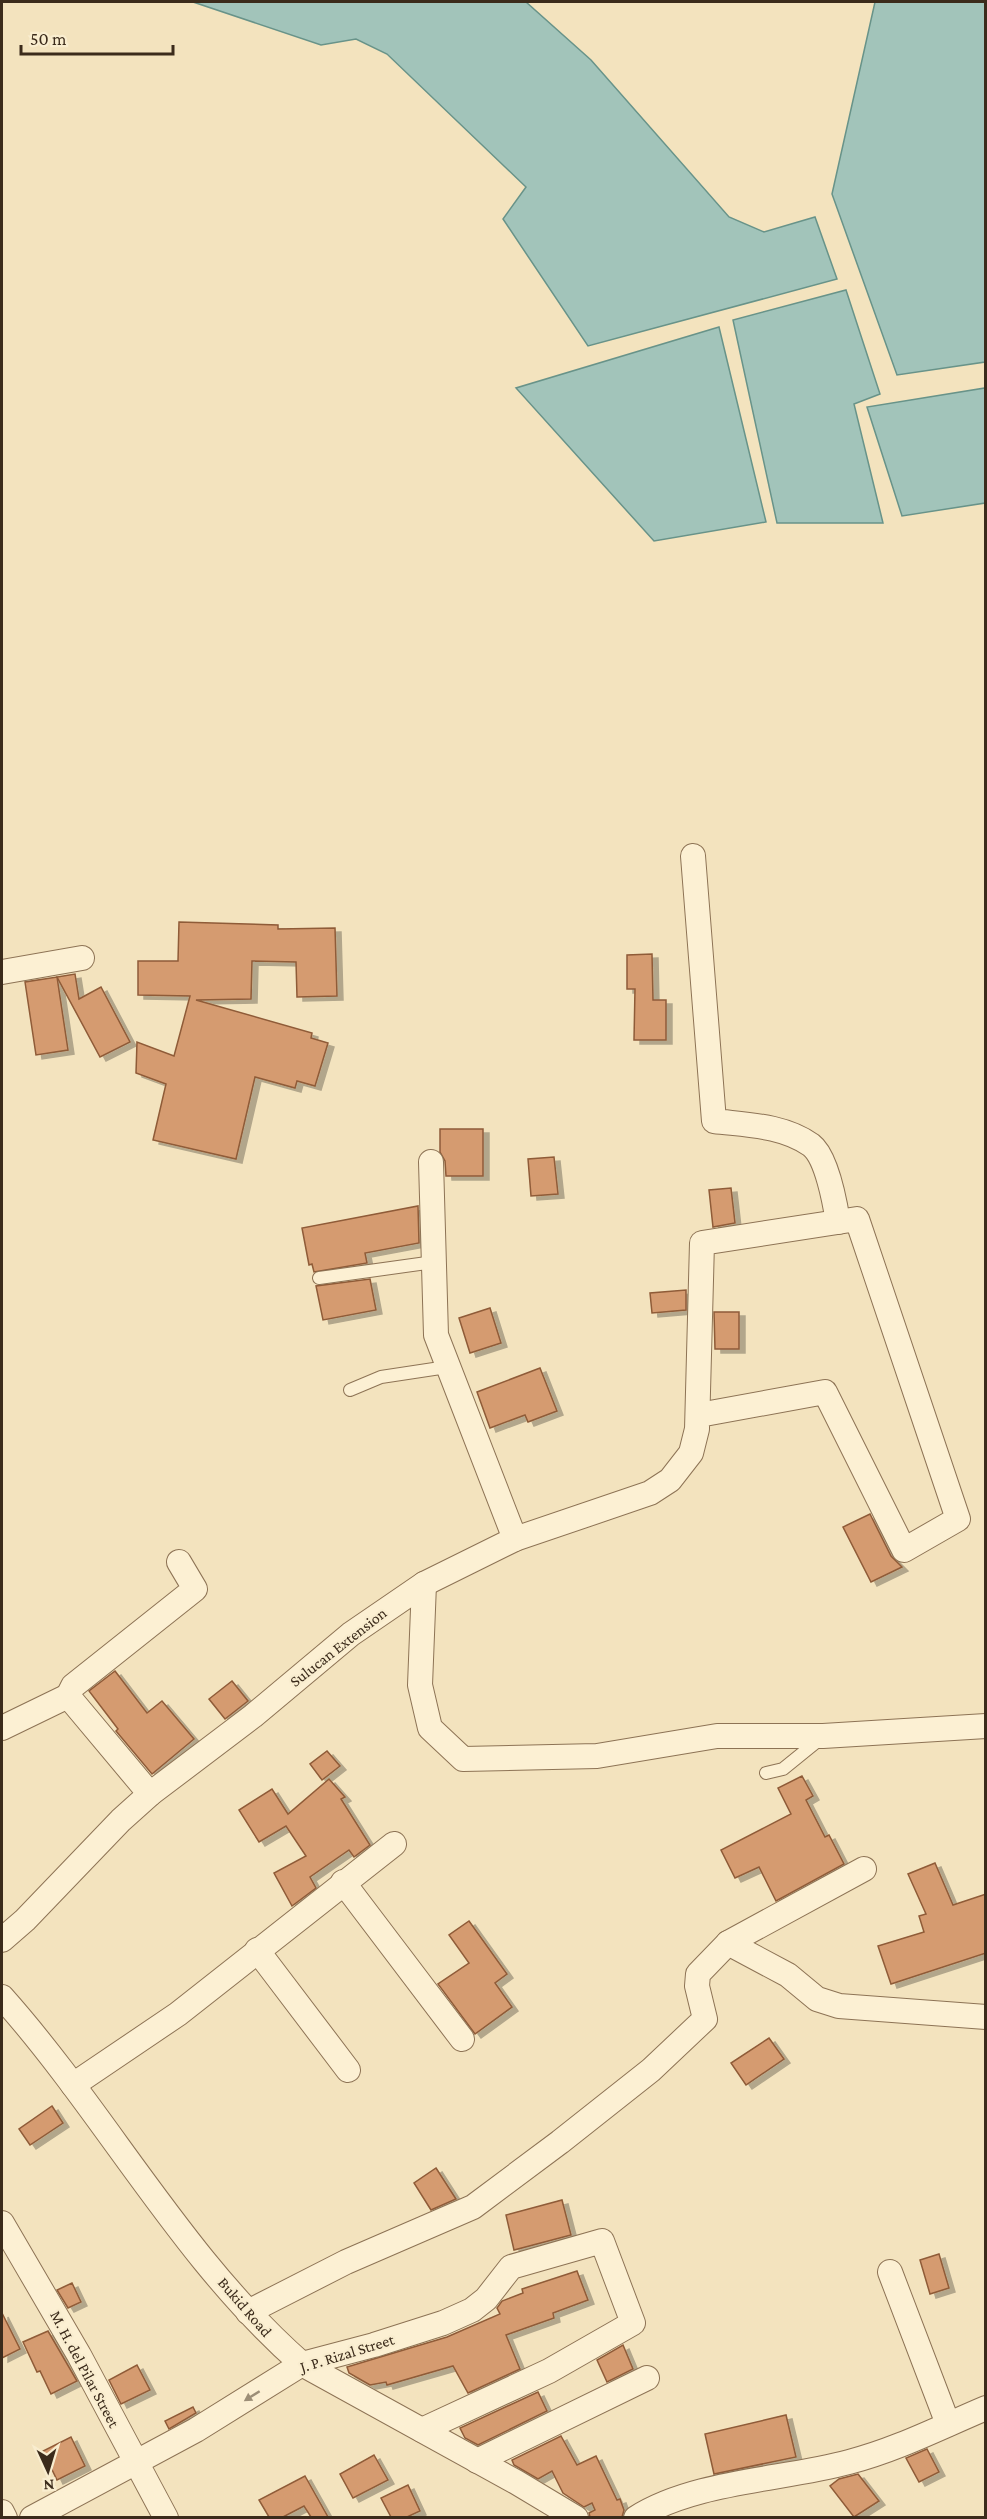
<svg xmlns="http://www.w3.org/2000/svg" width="987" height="2519" font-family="'Crimson Pro',serif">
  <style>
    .water { fill: #a2c4ba; stroke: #689389; stroke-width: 1.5 }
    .building { fill: #d59b70; stroke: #8f5b38; stroke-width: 1.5; filter: url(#shadow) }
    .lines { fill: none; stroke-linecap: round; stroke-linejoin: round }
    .service-casing { stroke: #8d7355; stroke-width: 14 }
    .minor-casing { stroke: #8d7355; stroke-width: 26 }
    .service { stroke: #fcf0d3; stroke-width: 12 }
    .minor { stroke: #fcf0d3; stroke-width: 24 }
    .oneway { fill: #9c8e77 }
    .labels { text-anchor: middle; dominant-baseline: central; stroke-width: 4.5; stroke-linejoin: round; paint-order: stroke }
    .street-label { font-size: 16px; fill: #3b2b1b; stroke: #f9edcf }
  </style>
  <defs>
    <filter id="shadow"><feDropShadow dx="6" dy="4" stdDeviation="0" flood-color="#0004"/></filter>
  </defs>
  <rect width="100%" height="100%" fill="#f3e3be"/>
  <g class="water">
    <polygon points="193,2 526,2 591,60 729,217 764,232 815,217 837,279 588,346 503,219 526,187 387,54 356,39 321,45"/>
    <polygon points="875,2 985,2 985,362 897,375 832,194"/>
    <polygon points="846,290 880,394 854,404 883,523 777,523 733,320"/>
    <polygon points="719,327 766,522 654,541 516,388"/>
    <polygon points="985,388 985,503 902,516 867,407"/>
  </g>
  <g class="building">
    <polygon points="179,922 278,925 278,929 335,928 337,996 297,997 296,962 252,961 251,999 196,1000 312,1033 311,1038 328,1043 315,1086 297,1081 295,1088 255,1077 236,1159 153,1140 166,1084 136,1073 137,1042 174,1056 190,996 138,995 138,961 178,961"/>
    <polygon points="652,954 653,1000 666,1000 666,1040 634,1040 635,989 627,989 627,955"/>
    <polygon points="75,974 79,999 101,987 130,1042 100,1057 57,977"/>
    <polygon points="57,977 68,1050 36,1055 25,982"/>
    <polygon points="440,1129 483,1129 483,1176 446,1176 445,1161 440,1152"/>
    <polygon points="554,1157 558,1194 531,1196 528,1159"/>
    <polygon points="731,1188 735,1223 713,1227 709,1190"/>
    <polygon points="418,1206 419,1243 365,1253 367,1263 314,1272 312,1264 309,1265 302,1228"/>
    <polygon points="370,1279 376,1310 323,1320 316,1286"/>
    <polygon points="686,1290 686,1310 652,1313 650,1293"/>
    <polygon points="490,1308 501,1343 470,1353 459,1318"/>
    <polygon points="714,1312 739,1312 739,1349 715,1349"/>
    <polygon points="540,1368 557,1411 528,1422 525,1415 490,1428 477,1392"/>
    <polygon points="870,1514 891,1556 902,1567 871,1582 843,1527"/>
    <polygon points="115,1671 147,1713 162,1701 194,1739 152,1774 116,1731 118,1729 89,1691"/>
    <polygon points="232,1681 248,1701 225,1719 209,1699"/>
    <polygon points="327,1751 340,1766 322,1780 310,1764"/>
    <polygon points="802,1776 813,1796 806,1800 825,1837 829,1835 844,1864 776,1901 759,1867 735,1878 721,1850 791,1814 778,1788"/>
    <polygon points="329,1779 345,1797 341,1799 370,1845 354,1857 349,1850 310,1877 316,1888 292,1906 274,1873 306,1856 286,1826 259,1842 239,1810 272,1789 288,1814"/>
    <polygon points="935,1863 953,1905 986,1894 986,1953 891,1984 878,1946 924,1932 919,1916 926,1914 908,1874"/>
    <polygon points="469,1921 507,1974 495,1983 512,2007 475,2034 438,1984 469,1963 449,1935"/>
    <polygon points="769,2038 784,2059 746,2085 731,2063"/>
    <polygon points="52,2106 63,2123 30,2145 19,2129"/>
    <polygon points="436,2168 456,2199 431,2210 414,2183"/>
    <polygon points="562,2200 571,2235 514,2250 506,2215"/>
    <polygon points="939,2254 949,2288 930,2294 920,2260"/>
    <polygon points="577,2271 588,2300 553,2313 554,2318 506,2335 520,2369 468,2393 453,2366 387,2385 386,2382 370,2385 349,2373 347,2367 447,2337 500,2314 497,2308 502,2301 523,2293 522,2289"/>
    <polygon points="72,2283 81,2302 68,2308 57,2290"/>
    <polygon points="2,2313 20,2349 2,2358"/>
    <polygon points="48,2331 77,2381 51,2394 40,2371 37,2372 23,2342"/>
    <polygon points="623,2345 633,2369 607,2382 597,2360"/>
    <polygon points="137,2365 150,2390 121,2404 109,2380"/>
    <polygon points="538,2392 547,2411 478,2445 465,2438 460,2428"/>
    <polygon points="193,2407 196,2413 169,2429 165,2421"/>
    <polygon points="786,2415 796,2457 714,2474 705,2434"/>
    <polygon points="561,2436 577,2465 596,2456 617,2500 620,2499 624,2510 622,2517 590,2517 589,2513 595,2510 592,2503 584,2507 563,2493 552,2471 538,2479 514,2465 512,2460"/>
    <polygon points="71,2437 85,2466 57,2480 43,2451"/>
    <polygon points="927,2449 939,2472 919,2482 906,2458"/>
    <polygon points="374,2455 388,2480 353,2498 340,2474"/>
    <polygon points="858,2474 879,2501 854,2517 830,2486 839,2479"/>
    <polygon points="305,2476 328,2517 311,2517 304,2506 283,2517 269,2517 259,2500"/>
    <polygon points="408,2485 420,2511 407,2517 391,2517 381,2498"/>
  </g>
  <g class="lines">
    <defs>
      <g id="service">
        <polyline points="319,1278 434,1262"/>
        <polyline points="350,1390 381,1377 447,1367"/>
        <polyline points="766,1773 783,1769 820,1739"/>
      </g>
      <g id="minor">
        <path d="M693,856l21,265c32,4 69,4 97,24 16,12 24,58 27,77"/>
        <polyline points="2,972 82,958"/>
        <polyline points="431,1162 436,1335 515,1539"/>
        <polyline points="424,1584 420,1685 430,1728 463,1759 597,1756 717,1736 823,1736 986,1726"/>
        <polyline points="2,1728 68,1696"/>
        <polyline points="150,1794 68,1696 73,1686 195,1589 179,1562"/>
        <polyline points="343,1882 462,2039"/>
        <polyline points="2,1940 25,1920 121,1820 150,1794 253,1716 351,1634 424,1584 515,1539 650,1493 670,1480 691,1453 697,1429 702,1243 857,1219 958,1519 904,1550 825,1392 699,1415"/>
        <polyline points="728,1943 788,1975 817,1999 839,2006 986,2017"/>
        <polyline points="257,1950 348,2070"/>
        <path d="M2,1997c105,118 180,262 300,367l214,118 60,36"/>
        <polyline points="73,2085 178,2014 394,1844"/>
        <polyline points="2,2223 79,2355 166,2518"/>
        <polyline points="890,2272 948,2424"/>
        <polyline points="248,2312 346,2262 473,2207 560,2142 651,2070 705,2019 697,1986 698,1974 728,1943 864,1869"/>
        <polyline points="477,2461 647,2378"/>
        <polyline points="2,2512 5,2518"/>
        <polyline points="32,2518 196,2430 302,2364 374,2345 443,2323 472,2310 486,2299 511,2267 602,2241 633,2323 549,2371 422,2430"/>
        <path d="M636,2518c58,-37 147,-38 213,-56 47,-12 92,-35 137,-54"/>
      </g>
    </defs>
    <use href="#service" class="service-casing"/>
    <use href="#minor" class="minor-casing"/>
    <use href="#service" class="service"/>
    <use href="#minor" class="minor"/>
  </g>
  <defs><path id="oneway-solid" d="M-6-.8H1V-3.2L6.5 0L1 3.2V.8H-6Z" transform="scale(1.5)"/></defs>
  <use class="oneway" href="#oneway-solid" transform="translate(252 2396) rotate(148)"/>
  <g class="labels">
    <g class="street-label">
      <text transform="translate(338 1647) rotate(-38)">Sulucan Extension</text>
      <text transform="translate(245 2307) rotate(49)">Bukid Road</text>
      <text transform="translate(347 2353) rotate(-17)">J. P. Rizal Street</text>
      <text transform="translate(85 2369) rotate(62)">M. H. del Pilar Street</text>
    </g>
  </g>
  <rect width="987" height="2519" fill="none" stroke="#3b2b1b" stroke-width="6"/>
  <g transform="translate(48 2471) rotate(176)" stroke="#f9edcf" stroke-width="4.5" paint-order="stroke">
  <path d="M0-4.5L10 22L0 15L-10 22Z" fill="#3b2b1b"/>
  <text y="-9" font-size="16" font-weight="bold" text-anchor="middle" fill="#3b2b1b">N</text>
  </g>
  <path d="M21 45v9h152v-9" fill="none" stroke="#3b2b1b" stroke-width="3"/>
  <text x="30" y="45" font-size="18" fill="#3b2b1b" stroke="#f9edcf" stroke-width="4.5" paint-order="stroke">50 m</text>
</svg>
